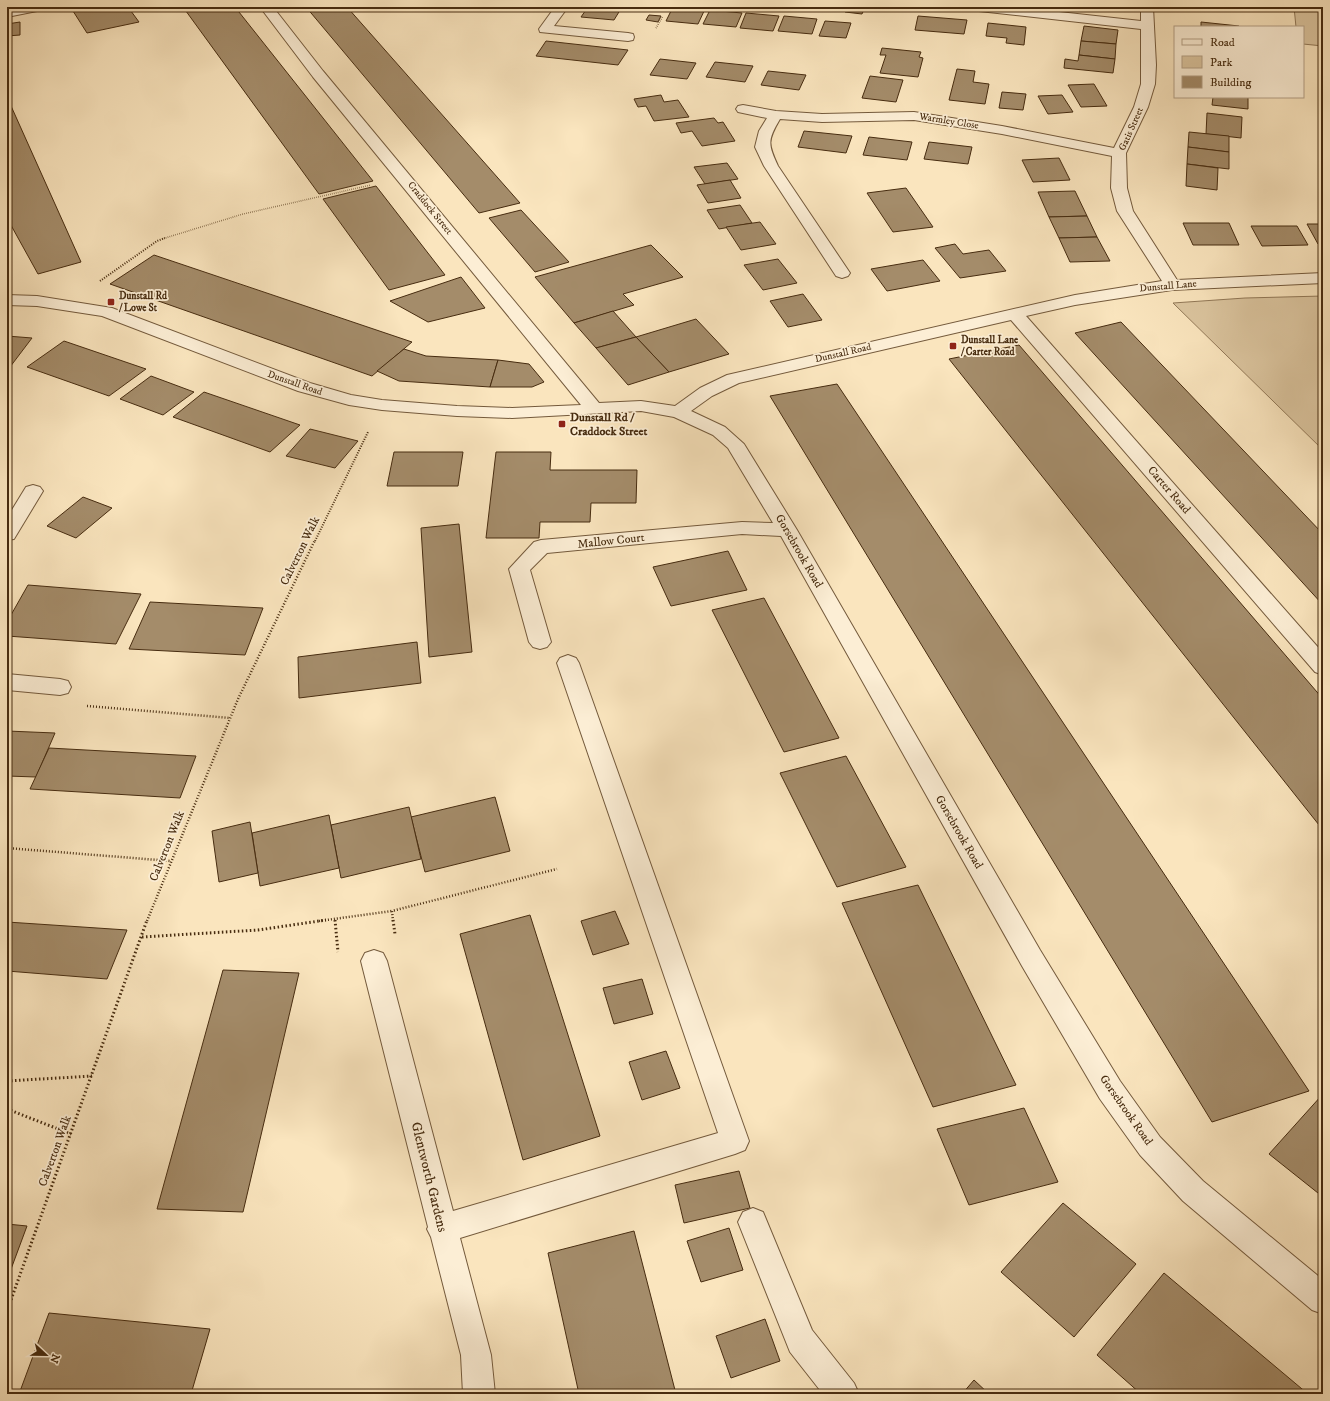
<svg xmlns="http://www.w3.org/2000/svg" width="1330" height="1401" font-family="'IM FELL DW Pica',serif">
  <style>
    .green { fill: #dcc6a0; stroke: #927958 }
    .building { fill: #a48c6a; stroke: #472c10 }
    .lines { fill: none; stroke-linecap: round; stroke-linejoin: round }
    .minor-casing { stroke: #745a3c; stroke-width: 2 }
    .path-far3 { stroke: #472c10; stroke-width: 1.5; stroke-dasharray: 0.5 1.5; stroke-linecap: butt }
    .path-far2 { stroke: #472c10; stroke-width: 2; stroke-dasharray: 1 1.5; stroke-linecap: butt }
    .path-far1 { stroke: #472c10; stroke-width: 2.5; stroke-dasharray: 1 2; stroke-linecap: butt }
    .path { stroke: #472c10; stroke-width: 3; stroke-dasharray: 1.5 2.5; stroke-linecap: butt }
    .minor { fill: #fceed5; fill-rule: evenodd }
    .poi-dot { fill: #8f2418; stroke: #fceed5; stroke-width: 1.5 }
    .labels { text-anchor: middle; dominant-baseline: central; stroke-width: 3.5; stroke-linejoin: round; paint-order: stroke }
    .far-street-label { font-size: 10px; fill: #472c10; stroke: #fceed5 }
    .far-poi-label { font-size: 10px; font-weight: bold; fill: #472c10; stroke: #fceed5; text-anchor: start }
    .poi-label { font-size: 12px; font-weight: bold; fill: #472c10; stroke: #fceed5; text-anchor: start }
    .street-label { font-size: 12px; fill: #472c10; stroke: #fceed5 }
    .near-street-label { font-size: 14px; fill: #472c10; stroke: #fceed5 }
  </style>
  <rect width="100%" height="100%" fill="#fae5be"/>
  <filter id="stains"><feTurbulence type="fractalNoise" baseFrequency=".005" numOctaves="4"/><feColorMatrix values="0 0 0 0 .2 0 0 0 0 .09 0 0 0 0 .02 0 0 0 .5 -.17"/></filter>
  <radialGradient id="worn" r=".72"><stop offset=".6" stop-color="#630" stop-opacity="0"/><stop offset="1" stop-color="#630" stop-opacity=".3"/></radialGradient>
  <g class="green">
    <polygon points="1294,7 1323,7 1323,46 1303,44 1303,27 1296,27"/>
    <polygon points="1323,296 1323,450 1173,303 1245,298"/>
  </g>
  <g class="building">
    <polygon points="94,7 128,7 139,22 87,33 73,11"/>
    <polygon points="183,7 235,7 373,181 319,194"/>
    <polygon points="306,7 347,7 520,203 479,213"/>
    <polygon points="588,7 622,7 614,20 581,17"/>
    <polygon points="673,7 683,7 705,9 698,24 666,21"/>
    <polygon points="847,7 865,7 862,14 845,12"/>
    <polygon points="1265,7 1287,7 1288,11 1265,9"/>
    <polygon points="710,10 742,13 736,27 703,24"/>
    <polygon points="746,13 779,16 773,31 740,28"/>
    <polygon points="649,15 661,16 658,22 646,20"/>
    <polygon points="784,16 817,19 812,34 778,31"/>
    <polygon points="918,16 967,20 964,34 915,30"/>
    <polygon points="825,21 851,23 846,38 819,36"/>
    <polygon points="20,22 20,35 7,36 7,24"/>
    <polygon points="1201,22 1239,26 1239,27 1201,27"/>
    <polygon points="988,23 1026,27 1024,45 1006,43 1007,38 986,36"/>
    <polygon points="1084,26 1118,30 1116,44 1081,41"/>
    <polygon points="546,41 628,50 618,65 536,56"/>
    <polygon points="1081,41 1116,44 1115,59 1079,55"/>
    <polygon points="882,48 921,52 919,57 923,58 918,77 880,73 886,55 880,55"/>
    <polygon points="1079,55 1115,59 1113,73 1064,68 1065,59 1078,61"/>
    <polygon points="660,59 696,63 687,79 650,75"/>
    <polygon points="715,62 753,66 745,82 706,77"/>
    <polygon points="957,69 975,71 973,82 989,84 985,104 949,100"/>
    <polygon points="768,71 806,75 799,90 761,85"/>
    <polygon points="870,76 903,80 896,102 862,98"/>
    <polygon points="1094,84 1107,106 1081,107 1068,85"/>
    <polygon points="1002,92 1026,94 1023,110 999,108"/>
    <polygon points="661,95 664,102 678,100 689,117 654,121 646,106 638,107 634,99"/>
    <polygon points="1062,95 1073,112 1048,114 1038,96"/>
    <polygon points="7,97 81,262 38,274 7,218"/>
    <polygon points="1213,97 1248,97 1248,109 1212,105"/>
    <polygon points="1207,113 1242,117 1241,138 1206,134"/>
    <polygon points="714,118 718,123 723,122 735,141 702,146 692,131 681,133 676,123"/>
    <polygon points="804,131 852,136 846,153 798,147"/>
    <polygon points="1189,132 1229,136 1229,152 1188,147"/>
    <polygon points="869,137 912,142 907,160 863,155"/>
    <polygon points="929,142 972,147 968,164 924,159"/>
    <polygon points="1188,147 1229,152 1229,169 1187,164"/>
    <polygon points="1059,158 1070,180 1033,182 1022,160"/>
    <polygon points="727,163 738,179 705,184 694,167"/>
    <polygon points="1187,164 1218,168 1217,190 1186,186"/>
    <polygon points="730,180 741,198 708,203 697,185"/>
    <polygon points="376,186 445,275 389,290 323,199"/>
    <polygon points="906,188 933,227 893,232 867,193"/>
    <polygon points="1075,191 1087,216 1049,217 1038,192"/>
    <polygon points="740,205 752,223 719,229 707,210"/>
    <polygon points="521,210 569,262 535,272 489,218"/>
    <polygon points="1087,216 1097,237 1059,238 1049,217"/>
    <polygon points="760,222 776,244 741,250 726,227"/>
    <polygon points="1183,223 1229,223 1239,245 1193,245"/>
    <polygon points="1307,224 1323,224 1323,244 1318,244"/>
    <polygon points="1251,226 1297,226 1308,245 1262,246"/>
    <polygon points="1097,237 1110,261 1070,262 1059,238"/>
    <polygon points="955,244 963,254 989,250 1006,271 960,278 935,248"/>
    <polygon points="651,245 683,277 623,294 634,305 574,323 535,277"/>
    <polygon points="154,255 412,342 372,376 110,284"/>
    <polygon points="778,259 797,283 763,290 744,265"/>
    <polygon points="923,260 940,281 887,291 871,269"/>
    <polygon points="461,277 485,308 428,322 390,301"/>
    <polygon points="803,294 822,320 788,327 770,301"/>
    <polygon points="613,311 636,337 596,348 574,323"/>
    <polygon points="696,319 729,354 669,372 636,337"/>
    <polygon points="1121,322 1323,534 1323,605 1075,333"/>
    <polygon points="7,336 32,338 10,367 7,367"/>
    <polygon points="636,337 669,372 628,385 596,348"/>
    <polygon points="64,341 146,369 109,396 27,367"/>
    <polygon points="1019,345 1323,699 1323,830 949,359"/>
    <polygon points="404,349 426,356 498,360 490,387 399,381 377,371"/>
    <polygon points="498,360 529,364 544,382 532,387 490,387"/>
    <polygon points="151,376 194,392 163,415 120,399"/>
    <polygon points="837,384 1309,1091 1212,1122 770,396"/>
    <polygon points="204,392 300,425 270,452 173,417"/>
    <polygon points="310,429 358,441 335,468 286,456"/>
    <polygon points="394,452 463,452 458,486 387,486"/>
    <polygon points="496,452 551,452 550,470 637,470 636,503 591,503 590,522 540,522 539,538 486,538"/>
    <polygon points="83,497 112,508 76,538 47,526"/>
    <polygon points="459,524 472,652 429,657 421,528"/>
    <polygon points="728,551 747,590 671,606 653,567"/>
    <polygon points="28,585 141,594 116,644 7,636 7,622"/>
    <polygon points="764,598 839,738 784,752 712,610"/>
    <polygon points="150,602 263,608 245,655 129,649"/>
    <polygon points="417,642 421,683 299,698 298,657"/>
    <polygon points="7,731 55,733 36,777 7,776"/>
    <polygon points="49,748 196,756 180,798 30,789"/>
    <polygon points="846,756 906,867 837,887 780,773"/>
    <polygon points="495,797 510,851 425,872 411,817"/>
    <polygon points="409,807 421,859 341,878 331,825"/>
    <polygon points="329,815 339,868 260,886 252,833"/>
    <polygon points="250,822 258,873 219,882 212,831"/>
    <polygon points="918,885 1016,1085 933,1107 842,903"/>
    <polygon points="615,911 629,944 593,955 581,921"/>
    <polygon points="530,915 600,1136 523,1160 460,934"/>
    <polygon points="7,922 127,930 107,979 7,971"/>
    <polygon points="223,970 299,973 243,1212 157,1209"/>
    <polygon points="642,979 653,1014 614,1024 603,988"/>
    <polygon points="666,1051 680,1088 642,1100 629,1062"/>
    <polygon points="1322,1095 1323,1096 1323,1197 1269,1154"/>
    <polygon points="1024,1108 1058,1182 969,1205 937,1129"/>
    <polygon points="739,1171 750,1208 684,1223 675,1185"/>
    <polygon points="1063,1203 1136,1264 1074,1337 1001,1272"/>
    <polygon points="7,1224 27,1226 7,1280"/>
    <polygon points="729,1228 743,1270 701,1282 687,1241"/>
    <polygon points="634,1231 676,1394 579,1394 548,1253"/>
    <polygon points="1164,1273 1308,1394 1141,1394 1097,1355"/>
    <polygon points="49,1313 210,1329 191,1394 19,1394"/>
    <polygon points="765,1319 780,1361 731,1378 716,1336"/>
    <polygon points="974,1380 989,1394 962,1394"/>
  </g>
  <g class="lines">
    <defs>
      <g id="minor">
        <polygon points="18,7 44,7 42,10 7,17 7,9"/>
        <path d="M260,7h13l50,64 276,332 42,-2 34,5 25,-18 27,-13 348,-80 87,-14 -45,-70 -6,-23 1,-32 -110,-22 -88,-14 -92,2 -42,-3c-13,22 -12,25 -2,47l72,107 -2,3 -6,2 -6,-2 -72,-110 -9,-19 4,-16 8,-13 -29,-6 -2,-3 2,-3 5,-1 33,6 46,3 92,-2 88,14 112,22 20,-41 7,-23v-55l-162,-18 -4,-1 -2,-3h40l128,14v-14h12l3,58 -1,19 -7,23 -22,46 1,35 6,23 44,69 146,-7v10l-151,7 -97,15 -49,11 297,337v22l-8,-3 -304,-352 -272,63 -27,13 -21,15 34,16 19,17 53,86 243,420 80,131 40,56 43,44 120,99v34l-11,-4 -129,-109 -43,-46 -40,-56 -78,-133 -241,-430 -39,-2 -195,19 -17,17 21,72 -4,5 -7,2 -7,-2 -4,-5 -20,-73 25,-27 7,-2 201,-18 31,1 -45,-75 -15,-13 -39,-18 -33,-6 -129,7 -55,-2 -75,-6 -33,-5 -51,-14 -196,-75 -65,-10 -30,-1v-10l30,1 75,12 198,75 41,12 31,5 75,6 55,2 69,-3 -268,-328z"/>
        <polygon points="555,7 568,7 554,26 628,33 633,34 634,37 633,40 628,41 540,32 539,29"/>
        <polygon points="33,485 40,487 43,491 14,539 7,540 7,518 26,487"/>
        <polygon points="568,655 576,658 579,663 749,1141 745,1150 735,1154 460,1238 491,1355 495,1394 463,1394 461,1355 431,1237 427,1229 428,1227 361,961 365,953 374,950 383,953 387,961 453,1211 718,1133 557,663 560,658"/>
        <polygon points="7,674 60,679 68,681 71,687 68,693 60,695 7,690"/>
        <polygon points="753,1208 763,1212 812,1330 854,1383 859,1394 823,1394 790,1352 738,1222 743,1212"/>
      </g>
    </defs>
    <use href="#minor" class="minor-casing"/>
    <g class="path-far3">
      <polyline points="656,28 663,16"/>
      <polyline points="162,239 243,214 371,185"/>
    </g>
    <g class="path-far2">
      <polyline points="100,281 157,241 165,238"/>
      <polyline points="315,541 368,432"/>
    </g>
    <g class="path-far1">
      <polyline points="87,706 230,718"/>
      <polyline points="7,848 171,861"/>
      <polyline points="147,921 238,699 315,540"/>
      <polyline points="319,921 392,911"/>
      <polyline points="393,921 392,911 557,869"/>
    </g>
    <g class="path">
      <polyline points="335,920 338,952"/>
      <polyline points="393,920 395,934"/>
      <polyline points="142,937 258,930 326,920"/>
      <polyline points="7,1081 92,1076"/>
      <polyline points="7,1109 71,1134"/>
      <polyline points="7,1311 147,920"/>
    </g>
    <use href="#minor" class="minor"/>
  </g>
  <g class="poi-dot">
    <rect x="107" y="298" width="8" height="8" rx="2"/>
    <rect x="949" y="342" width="8" height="8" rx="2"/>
    <rect x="558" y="420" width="8" height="8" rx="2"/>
  </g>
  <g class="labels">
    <g class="far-street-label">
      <text transform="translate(949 121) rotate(9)">Warmley Close</text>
      <text transform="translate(1131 129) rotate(-66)">Gatis Street</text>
      <text transform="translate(430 208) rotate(51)">Craddock Street</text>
      <text transform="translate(1168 286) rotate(-5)">Dunstall Lane</text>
      <text transform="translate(843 353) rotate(-13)">Dunstall Road</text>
      <text transform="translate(295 383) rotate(19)">Dunstall Road</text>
    </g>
    <g class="far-poi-label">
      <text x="119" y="296">Dunstall Rd<tspan x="119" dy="12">/ Lowe St</tspan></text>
      <text x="961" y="340">Dunstall Lane<tspan x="961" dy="12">/ Carter Road</tspan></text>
    </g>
    <g class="poi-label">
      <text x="570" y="417">Dunstall Rd /<tspan x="570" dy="14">Craddock Street</tspan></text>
    </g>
    <g class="street-label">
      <text transform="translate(1169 490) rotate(49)">Carter Road</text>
      <text transform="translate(611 541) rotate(-6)">Mallow Court</text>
      <text transform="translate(300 551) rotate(-64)">Calverton Walk</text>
      <text transform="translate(799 551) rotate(60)">Gorsebrook Road</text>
      <text transform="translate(959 832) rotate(60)">Gorsebrook Road</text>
      <text transform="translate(167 846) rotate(-68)">Calverton Walk</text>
      <text transform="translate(1126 1110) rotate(55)">Gorsebrook Road</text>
      <text transform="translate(55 1151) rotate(-70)">Calverton Walk</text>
    </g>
    <g class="near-street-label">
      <text transform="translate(429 1177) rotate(76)">Glentworth Gardens</text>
    </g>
  </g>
  <rect width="1330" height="1401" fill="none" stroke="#fae5be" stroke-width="24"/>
  <rect x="8" y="8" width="1314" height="1385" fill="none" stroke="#472c10" stroke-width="2"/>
  <rect x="12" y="12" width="1306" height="1377" fill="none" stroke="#472c10"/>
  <rect x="1174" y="26" width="130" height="72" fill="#fceed5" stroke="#b4a086"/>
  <rect x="1182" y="39" width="20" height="6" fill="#fceed5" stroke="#b4a086"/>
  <text x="1210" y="46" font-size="12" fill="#472c10">Road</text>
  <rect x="1182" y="56" width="20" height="12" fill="#dcc6a0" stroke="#b4a086"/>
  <text x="1210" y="66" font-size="12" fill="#472c10">Park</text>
  <rect x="1182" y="76" width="20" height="12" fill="#a48c6a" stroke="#b4a086"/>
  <text x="1210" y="86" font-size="12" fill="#472c10">Building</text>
  <g transform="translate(46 1355) rotate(112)" stroke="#fceed5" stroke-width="3" paint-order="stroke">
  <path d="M0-3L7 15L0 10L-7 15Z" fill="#472c10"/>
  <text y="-6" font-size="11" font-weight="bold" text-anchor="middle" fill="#472c10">N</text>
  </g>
  <rect width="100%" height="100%" filter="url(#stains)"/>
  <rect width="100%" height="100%" fill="url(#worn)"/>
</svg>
